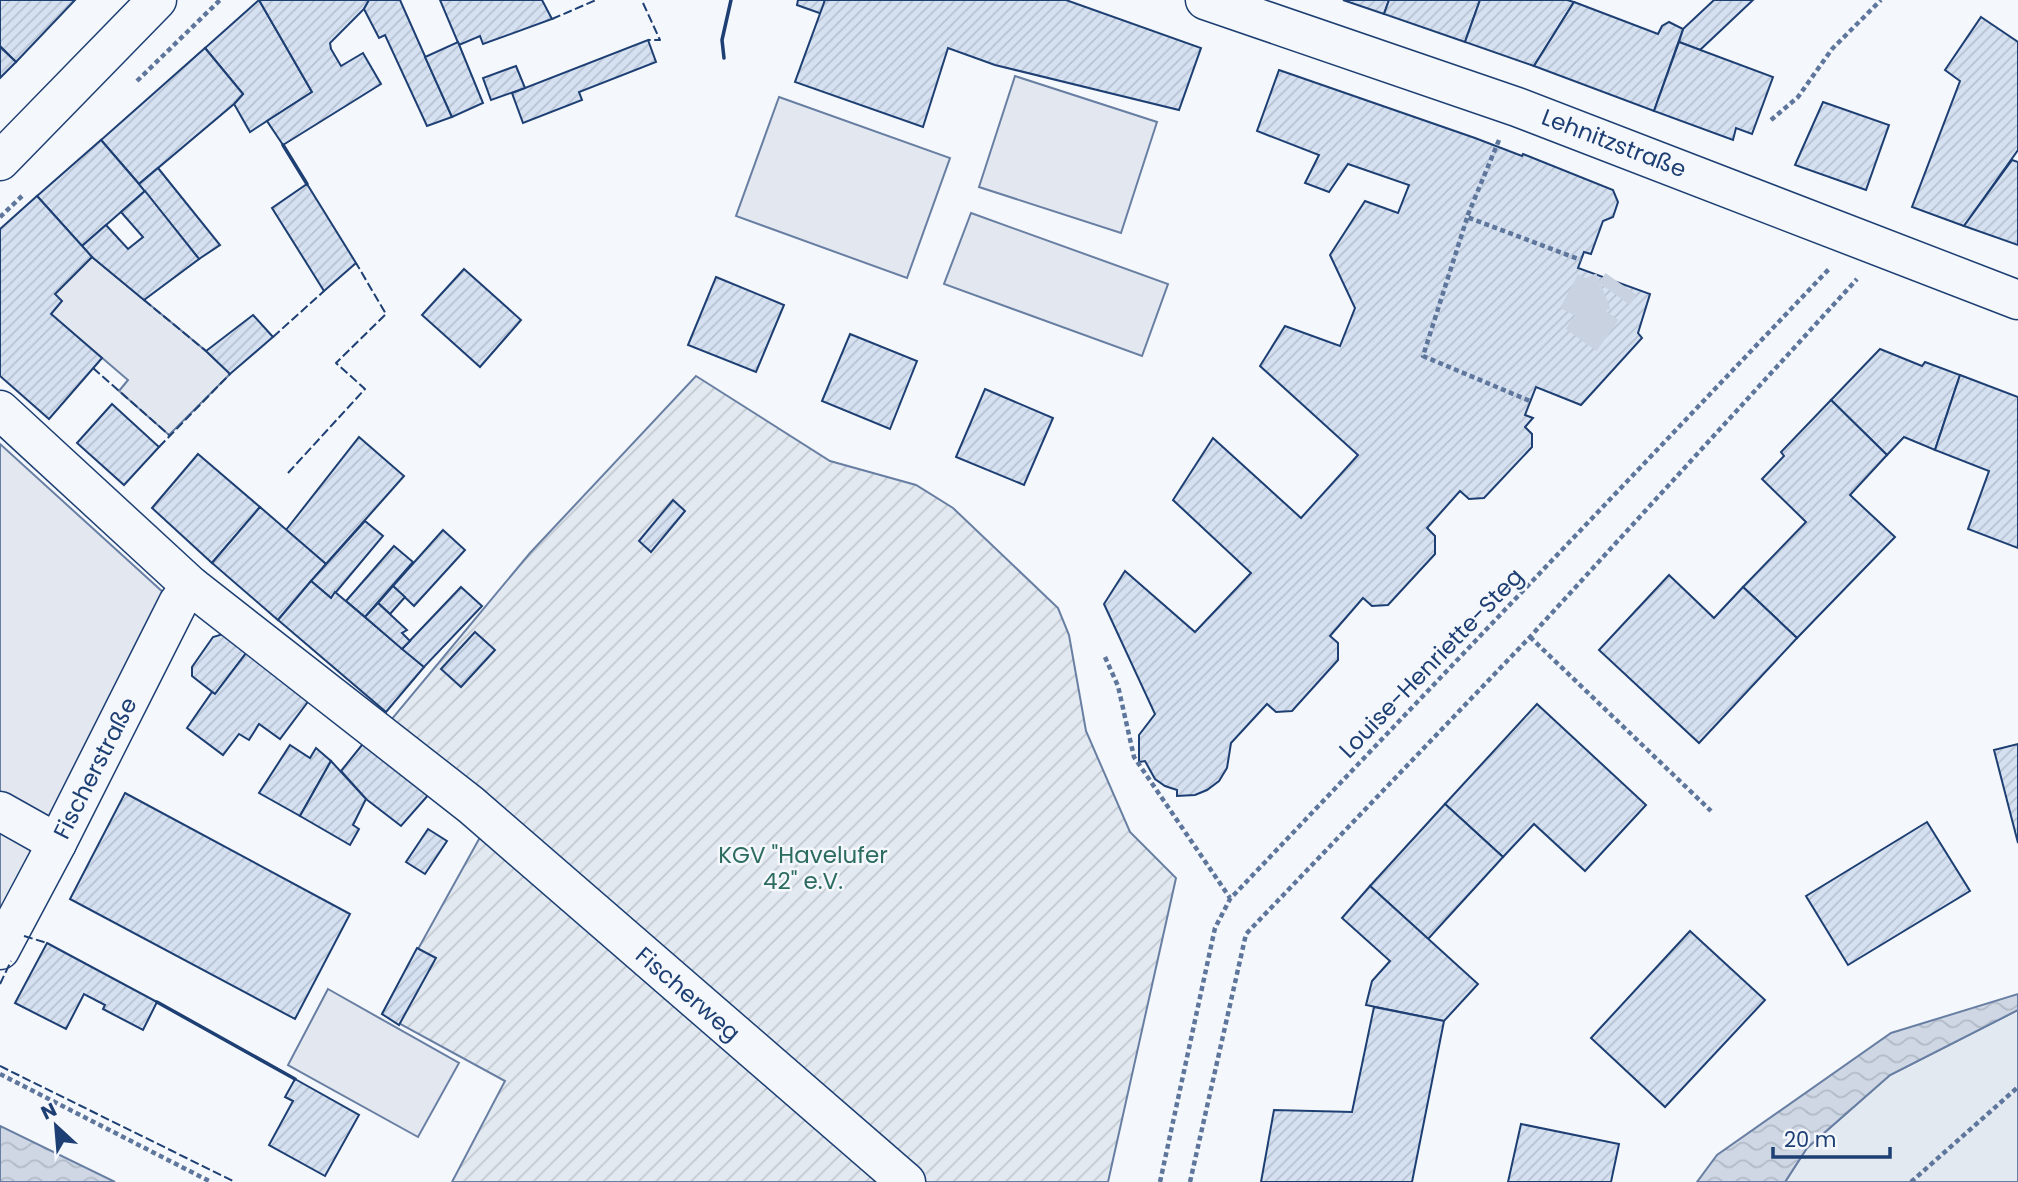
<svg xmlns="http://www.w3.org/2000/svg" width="2018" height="1182" font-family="Poppins,sans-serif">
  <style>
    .park { fill: #e3e9f0; stroke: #687fa3; stroke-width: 2 }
    .garden { fill: url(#garden-furrows); stroke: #687fa3; stroke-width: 2 }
    .parking { fill: #e3e8f0; stroke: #687fa3; stroke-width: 2 }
    .water { fill: url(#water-waves); stroke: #687fa3; stroke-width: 2 }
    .building { fill: url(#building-hatch); stroke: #1d3f73; stroke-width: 2 }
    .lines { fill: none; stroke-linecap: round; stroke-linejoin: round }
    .minor-tunnel { stroke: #c9d2e0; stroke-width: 38; stroke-dasharray: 38 19; stroke-linecap: butt }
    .minor-casing { stroke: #1d3f73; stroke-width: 41 }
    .major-casing { stroke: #1d3f73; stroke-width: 41 }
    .path { stroke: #5e769c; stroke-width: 4.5; stroke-dasharray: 5 3.5; stroke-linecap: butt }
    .minor { stroke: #f4f7fb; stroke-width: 38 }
    .major { stroke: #f4f7fb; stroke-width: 38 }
    .fence { stroke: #1d3f73; stroke-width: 2; stroke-dasharray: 9 3.5; stroke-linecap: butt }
    .wall { stroke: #1d3f73; stroke-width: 3.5 }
    .labels { text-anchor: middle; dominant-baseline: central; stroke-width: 5; stroke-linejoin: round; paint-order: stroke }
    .street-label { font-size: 23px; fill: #1d3f73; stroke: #f4f7fb }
    .park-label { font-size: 23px; fill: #2c6c60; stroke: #f4f7fb }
  </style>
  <defs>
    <pattern id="garden-furrows" width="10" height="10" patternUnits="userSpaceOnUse" patternTransform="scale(1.75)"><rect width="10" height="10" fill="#e3e9f0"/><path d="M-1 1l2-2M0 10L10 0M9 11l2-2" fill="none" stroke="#c2c9d1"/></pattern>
    <pattern id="water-waves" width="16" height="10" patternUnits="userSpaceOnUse" patternTransform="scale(1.75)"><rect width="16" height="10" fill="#cfd7e4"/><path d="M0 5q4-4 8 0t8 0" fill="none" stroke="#b1bac7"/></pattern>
    <pattern id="building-hatch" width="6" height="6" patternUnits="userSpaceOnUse" patternTransform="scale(1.75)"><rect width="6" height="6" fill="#d5e0f0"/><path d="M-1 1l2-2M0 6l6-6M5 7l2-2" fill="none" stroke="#b6c1d1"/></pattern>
  </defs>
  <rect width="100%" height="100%" fill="#f4f7fb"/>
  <polygon class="park" points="2018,1010 2018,1182 1785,1182 1807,1148 1890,1075"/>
  <polygon class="garden" points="696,376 830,461 916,485 953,508 1058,608 1069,635 1086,731 1130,832 1176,878 1108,1182 452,1182 505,1081 382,1014 494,812 386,726 530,553"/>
  <g class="parking">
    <polygon points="1015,76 1157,122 1121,233 979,187"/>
    <polygon points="779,97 950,158 907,278 736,216"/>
    <polygon points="971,213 1168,284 1142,356 944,284"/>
    <polygon points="92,257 206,351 230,374 169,435 119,391 128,380 51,314 55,294"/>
    <polygon points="0,444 165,594 0,912"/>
    <polygon points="328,989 459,1063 418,1137 288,1065"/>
  </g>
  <g class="water">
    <polygon points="2018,994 2018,1010 1890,1075 1807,1148 1785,1182 1697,1182 1717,1155 1891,1033"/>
    <polygon points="0,1126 115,1182 0,1182"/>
  </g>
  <g class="building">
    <polygon points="0,0 75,0 16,62 0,46"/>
    <polygon points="259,0 312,92 250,132 234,104 243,94 205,48"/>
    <polygon points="259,0 369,0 364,9 330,43 331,49 341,66 363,53 381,84 283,145 267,121 312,92"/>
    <polygon points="369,0 400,0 452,117 427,126 385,35 379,38 364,9"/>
    <polygon points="440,0 542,0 552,19 483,44 480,36 459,45"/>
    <polygon points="798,0 825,0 822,14 797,5"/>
    <polygon points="825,0 1066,0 1201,48 1179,110 995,65 948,48 923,127 795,82"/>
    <polygon points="1343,0 1389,0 1384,14"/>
    <polygon points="1389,0 1480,0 1465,42 1384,14"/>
    <polygon points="1480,0 1567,0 1574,2 1534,66 1465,42"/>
    <polygon points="1714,0 1753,0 1700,50 1679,42 1683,29"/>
    <polygon points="1574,2 1658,34 1662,26 1669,22 1683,29 1654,111 1534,66"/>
    <polygon points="1981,17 2018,42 2018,150 1964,226 1912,207 1960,81 1945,70"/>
    <polygon points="648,40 656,62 579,92 582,100 523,123 512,93"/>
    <polygon points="458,42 483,103 452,117 425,57"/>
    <polygon points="1679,42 1773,77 1752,134 1736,128 1733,140 1654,111"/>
    <polygon points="0,47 16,62 0,78"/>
    <polygon points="205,48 243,94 234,104 139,184 101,140"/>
    <polygon points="516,66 525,88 491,100 483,78"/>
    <polygon points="1279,70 1475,138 1522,156 1523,154 1613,190 1618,202 1613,217 1603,221 1591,254 1584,252 1578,268 1650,294 1638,333 1642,338 1581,405 1536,387 1525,415 1533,418 1525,427 1532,434 1532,447 1484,498 1469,499 1460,491 1427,528 1435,536 1435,554 1388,605 1372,606 1363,598 1330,636 1338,643 1338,660 1292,711 1276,712 1267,704 1231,743 1227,768 1219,781 1207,790 1195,795 1177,796 1177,790 1165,786 1155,779 1145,761 1139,762 1139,735 1155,714 1104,604 1125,571 1195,632 1251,573 1173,500 1213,438 1301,518 1358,455 1260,366 1285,326 1340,346 1355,308 1330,255 1365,201 1398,213 1409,185 1348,164 1329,192 1305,183 1319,155 1257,131"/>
    <polygon points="1823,102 1889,125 1866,190 1795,165"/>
    <polygon points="101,140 145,191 82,246 37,196"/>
    <polygon points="2012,160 2018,162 2018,245 1964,226"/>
    <polygon points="158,168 220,245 199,259 139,184"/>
    <polygon points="307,184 356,263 324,291 272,208"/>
    <polygon points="145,191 199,259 144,300 92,257 82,246 106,225 128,249 143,237 121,212"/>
    <polygon points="37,196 92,257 55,294 62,301 51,314 102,358 49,419 0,376 0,229"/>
    <polygon points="464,269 521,320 480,367 422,315"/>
    <polygon points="716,277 784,305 756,372 688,345"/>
    <polygon points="253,315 273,337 230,374 206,351"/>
    <polygon points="850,334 917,361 890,429 822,401"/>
    <polygon points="1880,349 1922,366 1925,362 1960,375 1935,450 1904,437 1887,455 1831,400"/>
    <polygon points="1960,375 2018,397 2018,548 1968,529 1989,471 1935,450"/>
    <polygon points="985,389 1053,418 1024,485 956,457"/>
    <polygon points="1831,400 1887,455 1850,495 1895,537 1797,638 1743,587 1806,522 1762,479 1784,456 1781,452"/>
    <polygon points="112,404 159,447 124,485 77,443"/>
    <polygon points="359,437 404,476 326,564 286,530"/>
    <polygon points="198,454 260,507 212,563 152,508"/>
    <polygon points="673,500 685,511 651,552 639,541"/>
    <polygon points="260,507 326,564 278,620 212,563"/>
    <polygon points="365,521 383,536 331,598 311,581"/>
    <polygon points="443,530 465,550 414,606 393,586"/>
    <polygon points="394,546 413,562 365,617 346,601"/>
    <polygon points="1669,575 1714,618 1743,587 1797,638 1699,743 1599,650"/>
    <polygon points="311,581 331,598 335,592 424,667 386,712 278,620"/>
    <polygon points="393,586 405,597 390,614 378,603"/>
    <polygon points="461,587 482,606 424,667 402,649"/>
    <polygon points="378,603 407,630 402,633 410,641 402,649 365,617"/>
    <polygon points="475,632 495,650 461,687 441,669"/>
    <polygon points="223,634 247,652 215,694 192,676 192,667 213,637"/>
    <polygon points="247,652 310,699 280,739 259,724 249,740 239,734 223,755 187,728 212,692 215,694"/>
    <polygon points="1537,704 1646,805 1585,871 1534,824 1503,857 1445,804"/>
    <polygon points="366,740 430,793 401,826 366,799 341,771"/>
    <polygon points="2018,744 2018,843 1994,750"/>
    <polygon points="290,745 310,758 316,748 331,761 300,816 259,793"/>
    <polygon points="331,761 366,799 353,825 359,829 350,845 300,816"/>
    <polygon points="125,793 350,914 295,1019 70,899"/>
    <polygon points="1445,804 1503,857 1428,939 1370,886"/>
    <polygon points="1927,822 1970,891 1848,965 1806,896"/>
    <polygon points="428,829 447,841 425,874 406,862"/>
    <polygon points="1370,886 1478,984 1444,1021 1366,1005 1372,981 1390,961 1342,918"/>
    <polygon points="1690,931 1765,1000 1665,1107 1591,1038"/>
    <polygon points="47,943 157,1002 143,1030 103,1009 105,1005 84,994 66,1029 15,1003"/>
    <polygon points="417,948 436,958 399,1025 382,1014"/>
    <polygon points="1374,1007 1444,1021 1412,1182 1261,1182 1274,1110 1352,1112"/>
    <polygon points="295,1079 359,1115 325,1176 269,1145 293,1101 285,1097"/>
    <polygon points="1521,1124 1619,1144 1611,1182 1508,1182"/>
  </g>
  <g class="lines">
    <g class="minor-tunnel">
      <polyline points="1569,291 1584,299 1621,284"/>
      <polyline points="1581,340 1621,284"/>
    </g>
    <defs>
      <g id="minor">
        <polyline points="0,410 191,586 471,805 906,1182"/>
        <polyline points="0,811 57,843"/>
        <polyline points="0,950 57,843 178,603 191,586"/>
      </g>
      <g id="major">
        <polyline points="1205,0 1517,107 2018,300"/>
        <polyline points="0,161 157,0"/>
      </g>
    </defs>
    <use href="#minor" class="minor-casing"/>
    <use href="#major" class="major-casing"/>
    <g class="path">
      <polyline points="137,81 220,0"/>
      <polyline points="1771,120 1798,97 1832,49 1881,0"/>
      <polyline points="1499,140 1467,217 1581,260"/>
      <polyline points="0,217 22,196"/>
      <polyline points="1467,218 1423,356 1530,401"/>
      <polyline points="1530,637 1711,811"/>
      <polyline points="1105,657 1118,686 1134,757 1230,898"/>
      <polyline points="0,1074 211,1182"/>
      <polyline points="1160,1182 1215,928 1230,899 1829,269"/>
      <polyline points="1190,1182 1246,934 1530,637 1857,279"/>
      <polyline points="1911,1182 2018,1087"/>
    </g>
    <use href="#minor" class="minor"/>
    <use href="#major" class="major"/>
    <g class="fence">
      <polyline points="643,3 660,40 648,40"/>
      <polyline points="552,19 596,0"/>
      <polyline points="144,300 206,351"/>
      <polyline points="273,337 324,291"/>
      <polyline points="93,368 169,435"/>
      <polyline points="159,447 230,374"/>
      <polyline points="288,473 365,389 336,363 386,314 356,263"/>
      <polyline points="24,936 47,943"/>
      <polyline points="0,984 11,961"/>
      <polyline points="0,1066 235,1182"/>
    </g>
    <g class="wall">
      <polyline points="724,58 722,40 731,0"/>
      <polyline points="283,145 307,184"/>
      <polyline points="157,1002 295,1079"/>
    </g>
  </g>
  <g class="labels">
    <g class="street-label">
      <text transform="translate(1614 143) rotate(21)">Lehnitzstraße</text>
      <text transform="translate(1431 663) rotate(-46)">Louise-Henriette-Steg</text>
      <text transform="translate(95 768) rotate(-63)">Fischerstraße</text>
      <text transform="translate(688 994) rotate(41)">Fischerweg</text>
    </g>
    <g class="park-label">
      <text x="803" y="855">KGV "Havelufer<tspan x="803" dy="26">42" e.V.</tspan></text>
    </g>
  </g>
  <g transform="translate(56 1126) rotate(334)" stroke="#f4f7fb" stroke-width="5" paint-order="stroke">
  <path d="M0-5L12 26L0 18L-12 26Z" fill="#1d3f73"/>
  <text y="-10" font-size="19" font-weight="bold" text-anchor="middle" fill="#1d3f73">N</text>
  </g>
  <path d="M1773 1147v10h117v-10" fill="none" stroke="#1d3f73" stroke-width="3.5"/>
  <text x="1784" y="1147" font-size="21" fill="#1d3f73" stroke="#f4f7fb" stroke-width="5" paint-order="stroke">20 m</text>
</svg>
